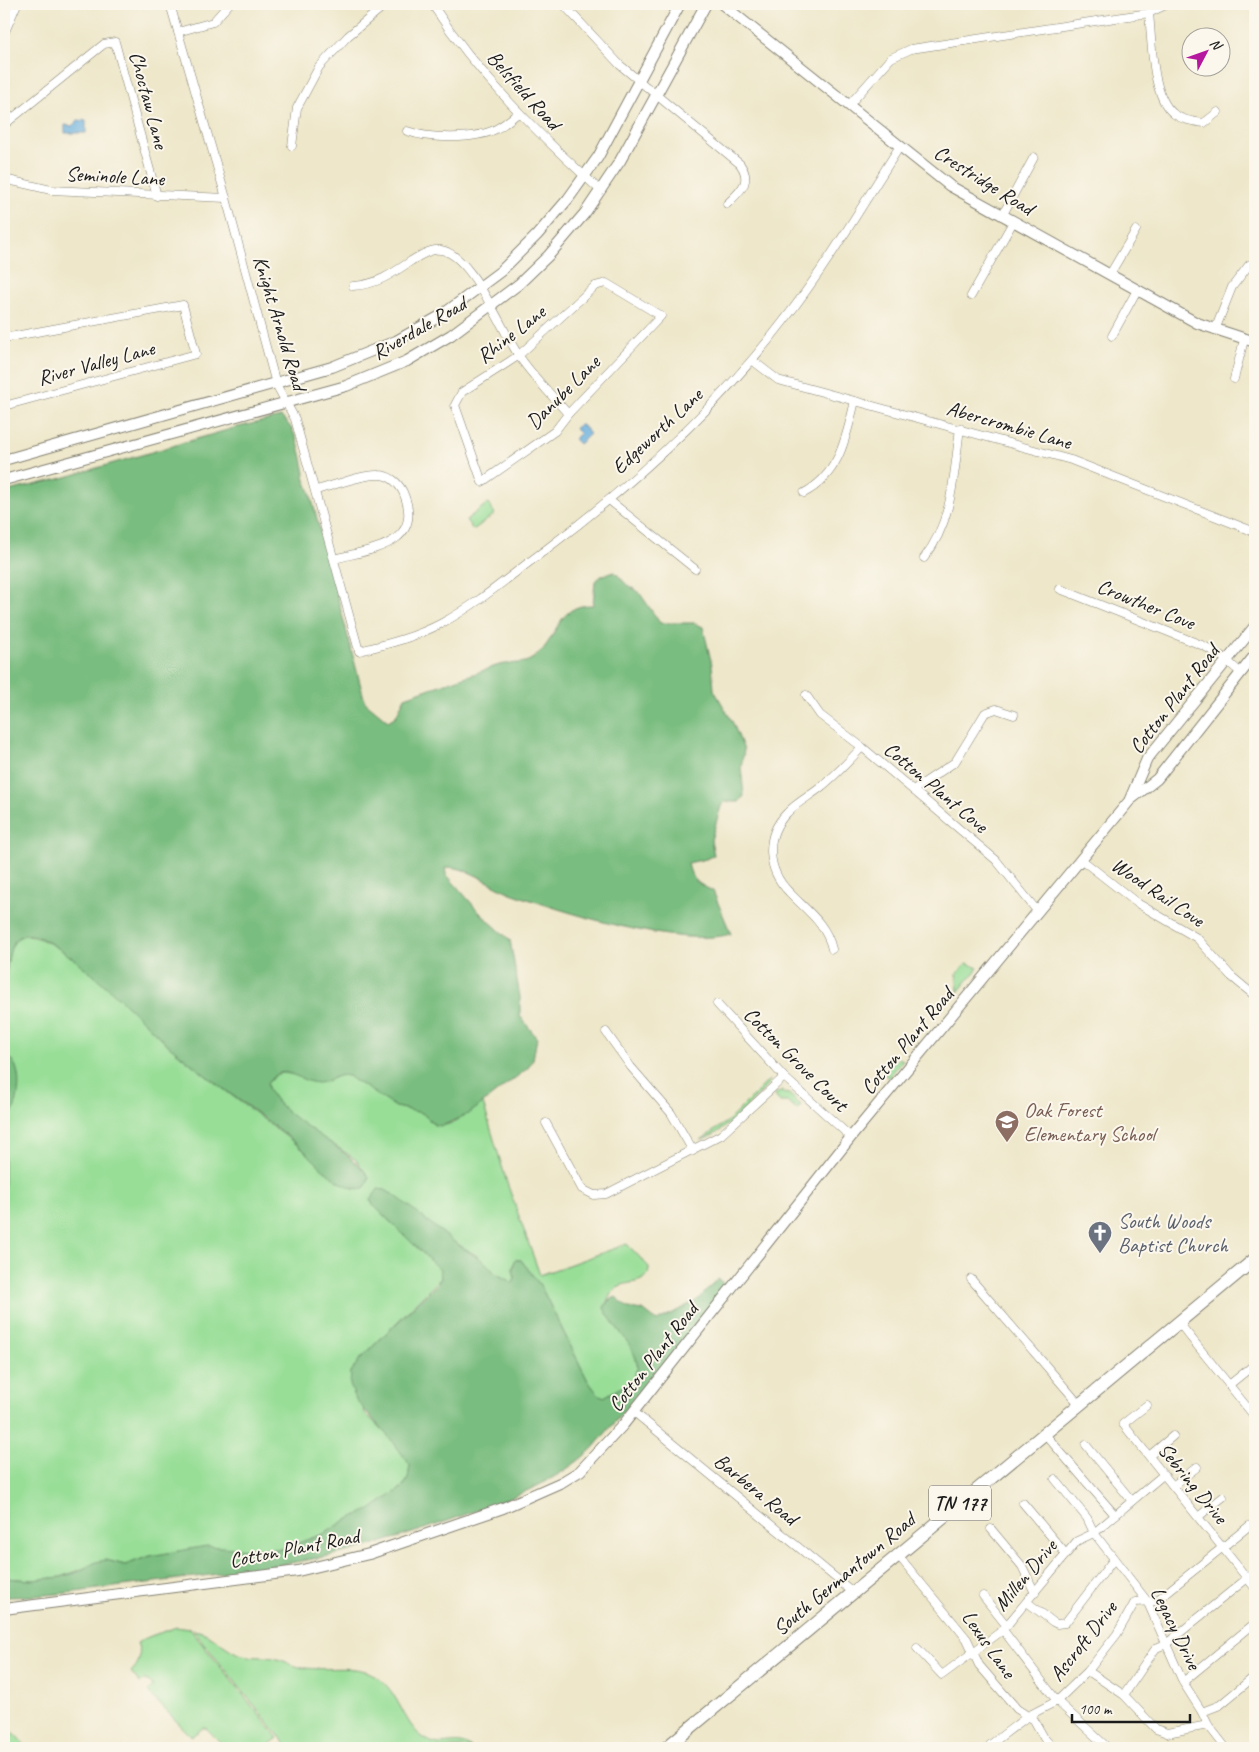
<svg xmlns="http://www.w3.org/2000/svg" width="1259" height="1752" font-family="Caveat,sans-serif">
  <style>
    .green { fill: #98de97; stroke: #5a7d5a }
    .forest { fill: #7abd80; stroke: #4b6c4e }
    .water { fill: #66aedd; stroke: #41657c }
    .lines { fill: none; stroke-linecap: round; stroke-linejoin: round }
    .minor-casing { stroke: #858273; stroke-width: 9 }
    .tertiary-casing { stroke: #858273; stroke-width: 12 }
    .primary-casing { stroke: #858273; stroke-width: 14 }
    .minor { stroke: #fff; stroke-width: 8 }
    .tertiary { stroke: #fff; stroke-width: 10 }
    .primary { stroke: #fff; stroke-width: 12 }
    .labels { text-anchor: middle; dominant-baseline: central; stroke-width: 4; stroke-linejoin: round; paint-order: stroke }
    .shield { fill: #fbf7ec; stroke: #5f5e5a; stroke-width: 1 }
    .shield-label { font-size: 20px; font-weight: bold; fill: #1c1c1c }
    .street-label { font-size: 21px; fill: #1c1c1c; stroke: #fbf7ec }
    .education-label { font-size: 21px; fill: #785e54; stroke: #fbf7ec; text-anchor: start }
    .worship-label { font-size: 21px; fill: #5b616d; stroke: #fbf7ec; text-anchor: start }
  </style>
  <rect width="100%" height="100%" fill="#fbf7ec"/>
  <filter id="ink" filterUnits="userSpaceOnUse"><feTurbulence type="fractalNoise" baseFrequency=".02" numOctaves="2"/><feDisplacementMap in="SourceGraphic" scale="10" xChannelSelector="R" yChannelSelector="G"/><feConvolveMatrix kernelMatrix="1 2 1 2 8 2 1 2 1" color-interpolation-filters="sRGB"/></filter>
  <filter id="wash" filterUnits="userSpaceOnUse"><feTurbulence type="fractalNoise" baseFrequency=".0096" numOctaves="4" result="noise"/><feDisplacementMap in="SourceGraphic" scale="20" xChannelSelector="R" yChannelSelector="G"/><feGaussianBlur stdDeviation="1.12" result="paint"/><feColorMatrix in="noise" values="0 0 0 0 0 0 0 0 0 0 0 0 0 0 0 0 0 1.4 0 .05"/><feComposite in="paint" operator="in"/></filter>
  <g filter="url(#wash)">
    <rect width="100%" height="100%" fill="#eee7ca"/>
    <g class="green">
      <polygon points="488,503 495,514 473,530 466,520"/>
      <path d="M24,935c43,3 111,80 143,109 41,35 86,67 129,100 20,15 34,36 59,45l14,-12 -13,-17c-22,-17 -84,-49 -89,-76l10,-10 7,-1 43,8 15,-7 6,2 48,31 26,6 12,12 8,1 10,-3 31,-20 24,80 33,92 87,-31 22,23c1,19 -23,13 -33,21 -6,5 -8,13 -12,20l29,40 5,19 -6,14 -28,16 -7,-4 -9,-12 -48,-96 -19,-25h-6l-2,9 2,9 -2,5 -18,-10 -19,-18 -22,-13 -69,-52 -2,25 53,49 4,6 1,8 -81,81 -9,13 14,41 29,29 16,23 -2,14 -5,8 -33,24 -24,9 -20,13 -44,16h-59l-73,7 -25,9 -19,-5 -45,17 -29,3 -28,-2v-299l4,-8 -1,-15 -3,-1v-129l2,-3 6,-63 -8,-9v-66l6,-36 6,-10z"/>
      <polygon points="967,963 978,968 958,992 957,973"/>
      <polygon points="899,1058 903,1060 888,1078 885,1075 888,1066"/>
      <path d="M770,1079l-2,6c-16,16 -45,50 -67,55l27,-19z"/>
      <polygon points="782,1090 783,1093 789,1094 801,1105 797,1110 787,1102 780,1102 774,1095"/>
      <path d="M176,1627l14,2 88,109 -13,10h-39l-20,-20h-3l-11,8 -3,-2 -41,-42 5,-5 -3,-5 -5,-2 -5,3 -9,-11c9,-9 11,-17 6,-29 12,-8 25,-10 39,-16z"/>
      <path d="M193,1630c19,2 28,16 44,23 14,6 27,2 41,6 7,2 14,6 21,8 22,5 57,-4 75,8 28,17 28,53 55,66 16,8 26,-5 43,7h-183z"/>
      <polygon points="4,1723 28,1748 4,1748"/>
    </g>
    <g class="forest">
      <path d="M281,417c17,13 20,37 24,56l-1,4 6,15 55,210 23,19 8,-5 9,-19c30,-11 61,-20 91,-31 11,-4 25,-1 34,-6 30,-17 23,-56 63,-55l2,-24 8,-6 12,-3 11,12 13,8 21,31h34l9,4 9,38 2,25 19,33 11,27 -3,17 3,29 -5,6h-14l-4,4 -10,34 3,15 -8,4 -18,4c3,17 10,21 25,28l18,43c-52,15 -168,-22 -220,-41 -16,-6 -50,-30 -66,-25l1,6 34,39 30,27 10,57v19l17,22 -4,21 -5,9 -58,45 -28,13 -7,-1 -13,-12 -26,-6 -48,-31c-12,-3 -18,6 -30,7 -13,0 -27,-13 -39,-10 -5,2 -9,7 -12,11 5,30 81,62 102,93l-3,9 -4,3c-27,-1 -45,-28 -64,-44 -30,-25 -63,-47 -94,-71 -12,-10 -25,-20 -38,-31 -23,-21 -112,-114 -142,-108 -18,4 -16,36 -20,50v-493l55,-13 175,-51z"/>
      <path d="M4,1051c5,6 11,11 13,19 5,17 -1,43 -13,56z"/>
      <path d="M378,1189l7,1 11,6 58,46 32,21 9,10 18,10 2,-5 -2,-9 2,-9h6l19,25 48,96 9,12 7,4 28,-16 6,-15c-4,-23 -23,-36 -34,-58l4,-7 8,-4 12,11 15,2 14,11 39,-20 22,-22 10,8 -135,161c-36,34 -81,50 -126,66 -44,16 -89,31 -134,41 -64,13 -129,21 -194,29 -45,5 -90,13 -135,13v-19l28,2 29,-3 17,-5 18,-10 10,-2 19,5 25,-9 57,-10 56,4 19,-1 44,-16 20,-13 24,-10 33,-23 5,-8 2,-14 -16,-22 -38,-43 -6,-15 1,-13 9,-13 77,-75 4,-6 -1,-8 -67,-65 -2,-6z"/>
    </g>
    <g class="water">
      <polygon points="78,120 86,121 86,133 65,133 65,125 72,126"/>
      <polygon points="580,423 590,434 579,444 574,439 580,434 575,429"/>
    </g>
  </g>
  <g filter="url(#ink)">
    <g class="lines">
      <defs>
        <g id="minor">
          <path d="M170,4l56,194 50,186 19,35 64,232c29,-7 57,-14 83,-28 36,-19 69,-48 102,-72 88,-66 171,-141 238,-228 44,-56 80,-117 118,-177"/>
          <path d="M432,4c46,71 106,130 169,187"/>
          <path d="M563,4l57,61 120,99c13,18 0,27 -13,40"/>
          <path d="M1149,13c3,27 2,84 25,101 8,6 21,8 30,9l14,-11"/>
          <polyline points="178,32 213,22 229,4"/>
          <polyline points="4,34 17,4"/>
          <polyline points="849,105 891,58 911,49 1149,13 1168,4"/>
          <polyline points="4,125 104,44 115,42 157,196"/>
          <path d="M407,131c22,8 68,9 89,-2 8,-4 15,-10 22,-16"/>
          <polyline points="292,146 297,108 319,67 348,36 386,4"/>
          <polyline points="4,179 51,190 226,198"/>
          <polyline points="1002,216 1034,157"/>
          <polyline points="1110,274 1136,230"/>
          <polygon points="606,283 661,316 568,414 555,431 482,482 455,405 462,392 518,356 595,286"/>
          <path d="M353,286c23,-1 39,-12 58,-25 7,-4 15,-10 24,-11 34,-5 67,82 84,106 14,21 33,39 49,58"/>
          <polyline points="971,296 1013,222"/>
          <polyline points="1215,330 1232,287 1249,265"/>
          <polyline points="1112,336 1137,290"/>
          <polyline points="4,338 183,305 196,354 4,406"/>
          <polyline points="752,360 778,380 1071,460 1255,532"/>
          <polyline points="1234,379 1244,340"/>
          <path d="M316,490c18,-4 45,-16 63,-15 10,0 19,7 24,17 23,53 -32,57 -69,67"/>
          <path d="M804,493c36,-19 42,-56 51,-92"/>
          <polyline points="609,500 695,569"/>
          <path d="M924,558c29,-36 30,-86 36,-130"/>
          <polyline points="1060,589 1204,646 1223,657 1241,673"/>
          <polyline points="806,695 820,715 862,747 996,860 1038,912"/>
          <polyline points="913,790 955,762 985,713 996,709 1014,715"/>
          <polyline points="1082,860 1137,903 1197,938 1231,976 1255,996"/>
          <path d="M832,949c-6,-26 -26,-39 -43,-57 -22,-22 -25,-56 -2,-79 9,-10 23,-17 34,-26 15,-12 28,-26 41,-40"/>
          <polyline points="717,1004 784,1077 851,1137"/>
          <polyline points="606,1032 631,1067 671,1113 693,1151"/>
          <polyline points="546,1123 582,1189 594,1195 606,1194 721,1135 784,1077"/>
          <polyline points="971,1279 1079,1404"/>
          <polyline points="1179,1323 1255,1417"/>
          <polyline points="1229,1385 1255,1364"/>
          <polyline points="1147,1405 1123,1424 1255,1588"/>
          <polyline points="634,1412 854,1593"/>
          <polyline points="1044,1433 1115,1515"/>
          <polyline points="1086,1445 1132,1501"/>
          <polyline points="1149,1456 1173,1436"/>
          <polyline points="1055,1479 1087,1518 1094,1533 1147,1601 1183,1682 1202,1712 1208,1725 1226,1748"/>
          <polyline points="1173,1486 1197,1467"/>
          <polyline points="1023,1503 1065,1553"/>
          <polyline points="1198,1517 1223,1497"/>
          <polyline points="991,1529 1022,1566 1035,1593"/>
          <polyline points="898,1555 967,1639 979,1665 1017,1709 1034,1720 1044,1738 1053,1748"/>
          <polyline points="983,1596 1006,1625"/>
          <polyline points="1027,1602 1053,1622 1057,1624 1065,1623 1114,1559"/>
          <polyline points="1003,1630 1057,1701 1108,1748"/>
          <polyline points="917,1648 942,1675 1003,1630 1077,1541 1094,1533 1163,1475"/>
          <polyline points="1088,1671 1124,1695 1156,1729 1167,1733 1208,1725"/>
          <polyline points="1183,1682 1255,1623"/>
          <polyline points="1124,1695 1156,1648 1166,1644 1255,1572"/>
          <polyline points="1202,1712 1220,1705 1255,1676"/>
          <polyline points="990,1745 1028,1716 1057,1701 1088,1671 1117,1634 1135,1602 1156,1601 1249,1526"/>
        </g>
        <g id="tertiary">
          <polyline points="722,4 950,186 1197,323 1255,342"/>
          <polyline points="4,460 332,367 396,341 442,315 501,271 537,235 568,199 598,157 680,4"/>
          <polyline points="4,480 346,386 407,361 451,335 519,284 549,255 585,213 620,161 706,4"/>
          <polyline points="1130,799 1147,759 1255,626"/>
          <polyline points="4,1609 298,1571 369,1554 503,1508 562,1482 580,1471 623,1425 851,1137 1130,800 1157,779 1255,655"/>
        </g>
        <polyline id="primary" points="666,1748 1255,1259"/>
      </defs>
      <use href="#minor" class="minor-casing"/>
      <use href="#tertiary" class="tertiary-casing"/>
      <use href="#primary" class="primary-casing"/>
      <use href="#minor" class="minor"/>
      <use href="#tertiary" class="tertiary"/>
      <use href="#primary" class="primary"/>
    </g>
  </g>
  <defs>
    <symbol id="school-pin" viewBox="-11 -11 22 30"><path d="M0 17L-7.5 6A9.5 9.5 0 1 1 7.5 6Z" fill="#8d6e63" stroke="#fbf7ec"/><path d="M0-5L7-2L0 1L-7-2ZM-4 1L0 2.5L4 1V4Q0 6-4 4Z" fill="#fff"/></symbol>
    <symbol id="church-pin" viewBox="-11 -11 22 30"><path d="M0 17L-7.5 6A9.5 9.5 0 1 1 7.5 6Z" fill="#6b7280" stroke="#fbf7ec"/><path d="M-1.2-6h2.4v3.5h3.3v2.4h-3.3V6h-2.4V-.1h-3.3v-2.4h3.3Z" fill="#fff"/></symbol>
  </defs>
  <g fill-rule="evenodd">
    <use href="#school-pin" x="993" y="1108" width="28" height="38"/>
    <use href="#church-pin" x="1086" y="1219" width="28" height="38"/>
  </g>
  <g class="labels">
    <rect class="shield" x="929" y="1485.5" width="62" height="35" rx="4"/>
    <g class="shield-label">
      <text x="960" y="1503">TN 177</text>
    </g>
    <g class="street-label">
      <text transform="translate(524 90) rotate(48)">Belsfield Road</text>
      <text transform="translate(149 100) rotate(75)">Choctaw Lane</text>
      <text transform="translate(115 176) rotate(3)">Seminole Lane</text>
      <text transform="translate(984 180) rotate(32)">Crestridge Road</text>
      <text transform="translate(280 323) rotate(73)">Knight Arnold Road</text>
      <text transform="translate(419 328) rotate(-30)">Riverdale Road</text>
      <text transform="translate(511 334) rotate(-38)">Rhine Lane</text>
      <text transform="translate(96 363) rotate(-15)">River Valley Lane</text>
      <text transform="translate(563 392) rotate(-45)">Danube Lane</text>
      <text transform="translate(1009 425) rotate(16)">Abercrombie Lane</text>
      <text transform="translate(657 431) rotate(-43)">Edgeworth Lane</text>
      <text transform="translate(1146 604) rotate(22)">Crowther Cove</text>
      <text transform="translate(1174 699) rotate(-52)">Cotton Plant Road</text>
      <text transform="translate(936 787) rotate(40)">Cotton Plant Cove</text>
      <text transform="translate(1158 892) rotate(34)">Wood Rail Cove</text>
      <text transform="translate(907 1041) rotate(-50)">Cotton Plant Road</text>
      <text transform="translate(796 1059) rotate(45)">Cotton Grove Court</text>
      <text transform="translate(653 1357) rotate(-52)">Cotton Plant Road</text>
      <text transform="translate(1193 1483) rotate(51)">Sebring Drive</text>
      <text transform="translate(756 1489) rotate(39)">Barbera Road</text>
      <text transform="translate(294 1548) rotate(-11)">Cotton Plant Road</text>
      <text transform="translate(844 1574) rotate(-40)">South Germantown Road</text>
      <text transform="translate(1025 1575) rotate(-50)">Millen Drive</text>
      <text transform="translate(1176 1628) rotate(64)">Legacy Drive</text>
      <text transform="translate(1083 1641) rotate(-52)">Ascroft Drive</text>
      <text transform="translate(989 1644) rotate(55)">Lexus Lane</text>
    </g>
    <g class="education-label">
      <text x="1024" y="1110">Oak Forest<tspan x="1024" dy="24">Elementary School</tspan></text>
    </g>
    <g class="worship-label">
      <text x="1118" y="1221">South Woods<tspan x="1118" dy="24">Baptist Church</tspan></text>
    </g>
  </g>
  <rect width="1259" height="1752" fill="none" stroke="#fbf7ec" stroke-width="20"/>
  <g transform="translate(1206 52) rotate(49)"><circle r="24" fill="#fbf7ec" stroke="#a29f99"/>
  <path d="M0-4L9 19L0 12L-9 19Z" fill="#b5179e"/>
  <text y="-8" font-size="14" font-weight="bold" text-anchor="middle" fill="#1c1c1c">N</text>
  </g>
  <path d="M1072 1714v8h118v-8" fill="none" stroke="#1c1c1c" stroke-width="2.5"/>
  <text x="1079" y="1714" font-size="15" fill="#1c1c1c" stroke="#fbf7ec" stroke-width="4" paint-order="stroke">100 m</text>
</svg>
